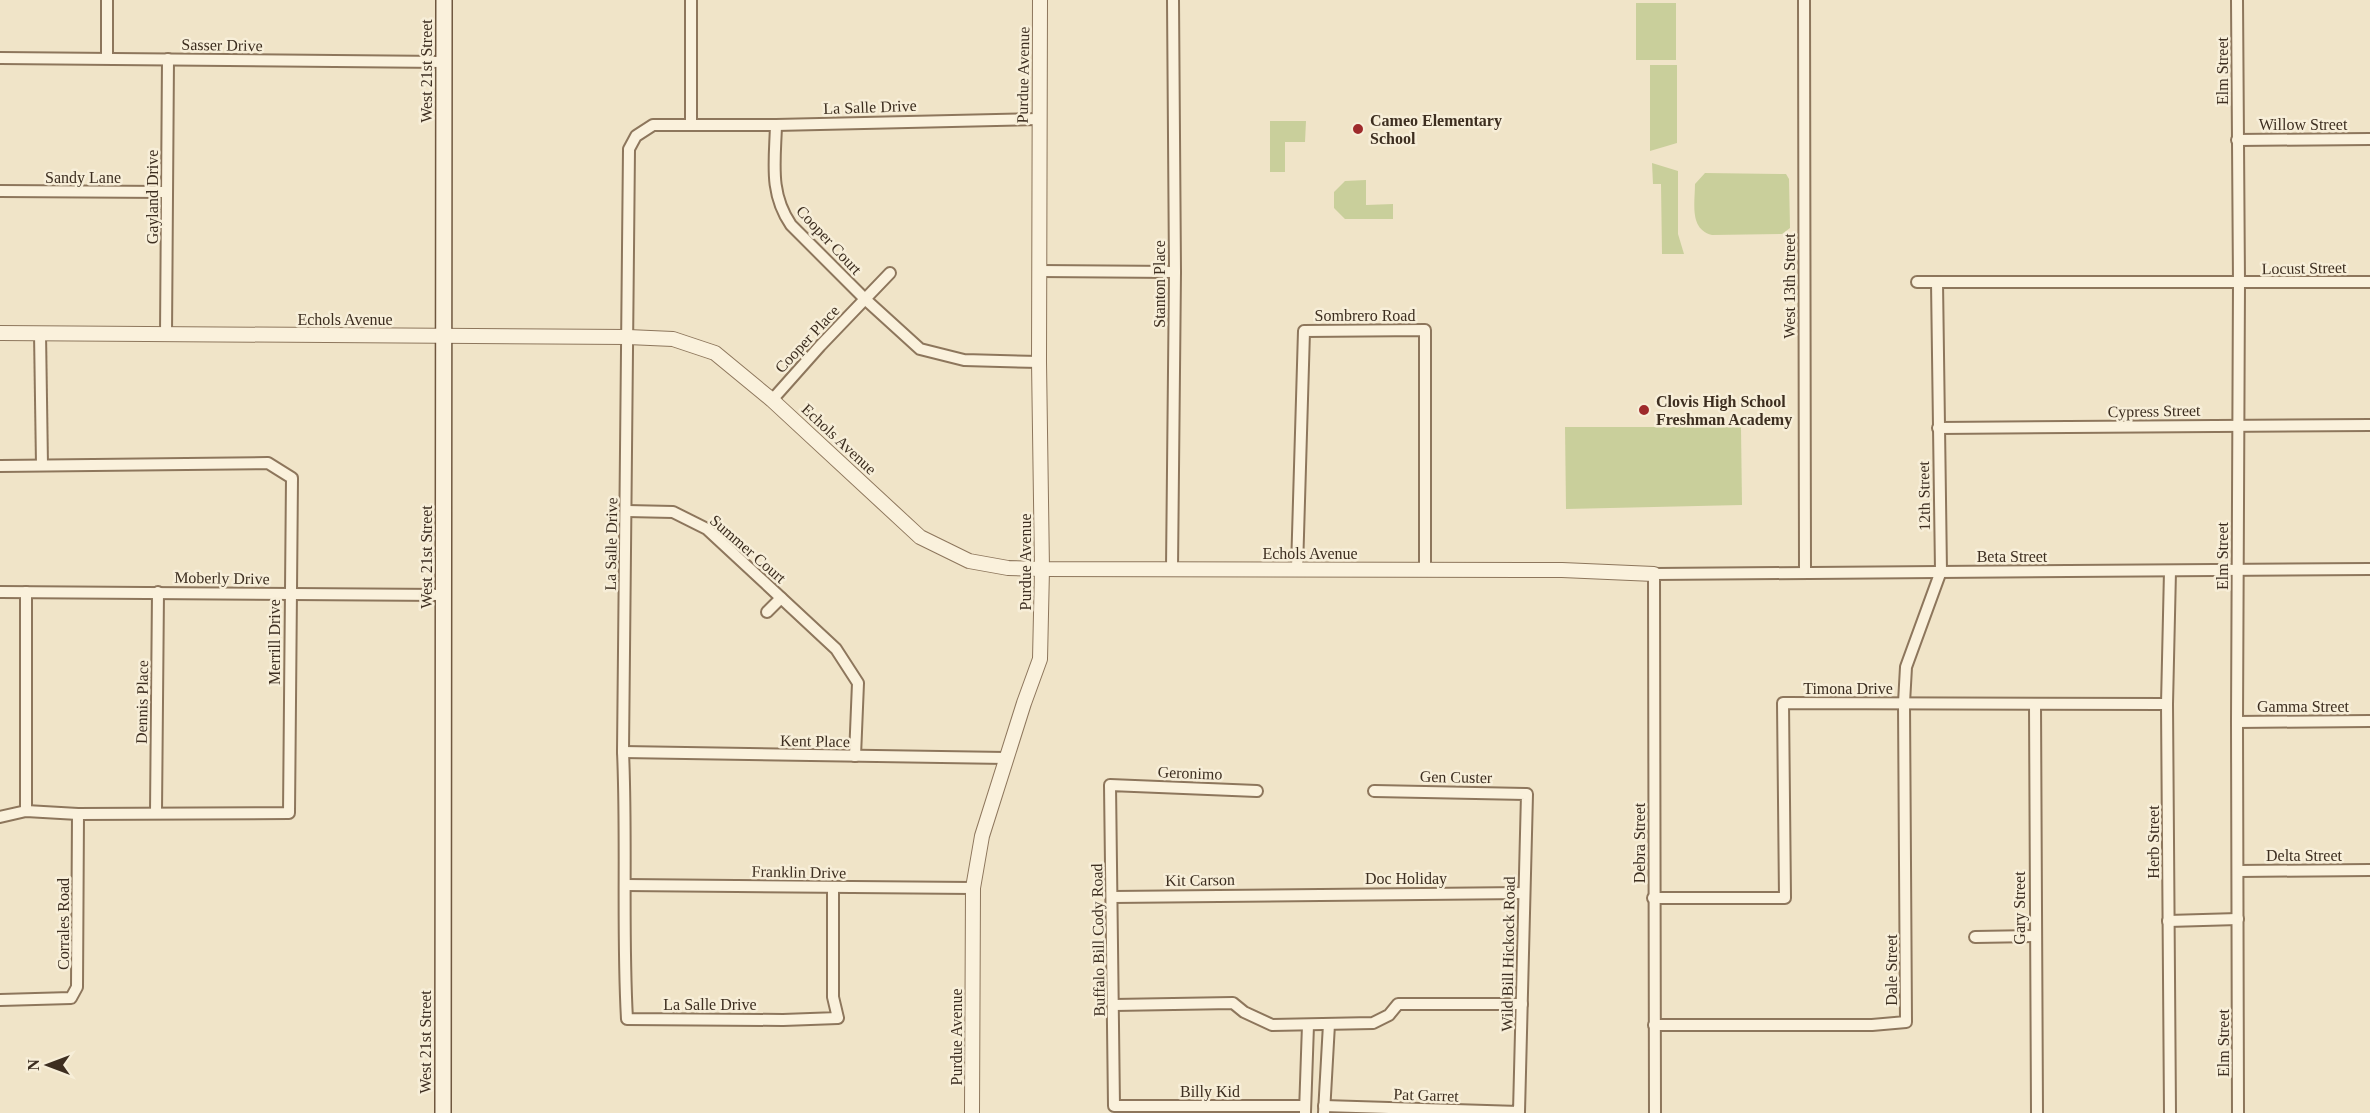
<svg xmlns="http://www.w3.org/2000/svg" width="2370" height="1113" font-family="'Times New Roman',serif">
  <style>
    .green { fill: #c9cf9b }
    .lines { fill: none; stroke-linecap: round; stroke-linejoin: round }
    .minor-casing { stroke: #8d765c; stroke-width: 14 }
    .tertiary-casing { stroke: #8d765c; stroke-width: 16 }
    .secondary-casing { stroke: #6f573f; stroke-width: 18 }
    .minor { stroke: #faf1dc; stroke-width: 10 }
    .tertiary { stroke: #faf1dc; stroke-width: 14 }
    .secondary { stroke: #faf1dc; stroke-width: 15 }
    .poi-dot { fill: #9e2a2b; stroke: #f7eed8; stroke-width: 2 }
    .labels { text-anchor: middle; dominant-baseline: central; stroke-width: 5; stroke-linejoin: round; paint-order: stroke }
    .street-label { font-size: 16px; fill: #3d2e20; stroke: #f7eed8 }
    .poi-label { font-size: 16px; font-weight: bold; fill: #3d2e20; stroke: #f7eed8; text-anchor: start }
  </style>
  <rect width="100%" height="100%" fill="#f0e4c8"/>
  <g class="green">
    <rect x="1636" y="3" width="40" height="57"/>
    <polygon points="1650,65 1677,65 1677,143 1650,151"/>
    <polygon points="1270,121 1306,121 1305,142 1285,142 1285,172 1270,172"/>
    <polygon points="1652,163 1678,171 1678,234 1684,254 1662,254 1661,184 1653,184"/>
    <path d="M1705,173l81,1 3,5 1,49 -8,6 -70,1c-23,-6 -17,-32 -17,-51z"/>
    <polygon points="1366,180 1366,205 1393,204 1393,219 1345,219 1334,208 1334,192 1345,181"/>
    <polygon points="1565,427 1741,427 1742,505 1566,509"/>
  </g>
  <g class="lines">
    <defs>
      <g id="minor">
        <polyline points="1804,0 1805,571"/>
        <polyline points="2237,0 2239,283 2237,722 2238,1113"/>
        <polyline points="0,58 443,62"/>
        <polyline points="107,58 107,0"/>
        <polyline points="691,125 691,0"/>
        <path d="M776,125c-1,37 -7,68 15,100l74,74 55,50 44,11 75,2"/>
        <polyline points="2237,140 2370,139"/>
        <polyline points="0,191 167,192"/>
        <polyline points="1039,271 1175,272"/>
        <polyline points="1917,282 2370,282"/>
        <polyline points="40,333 42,465"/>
        <polyline points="166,335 168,59"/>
        <polyline points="772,400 820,346 890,273"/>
        <polyline points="1938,428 2370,425"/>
        <polyline points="0,466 268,463 292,478 289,813 78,814 26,811 0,817"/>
        <polyline points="627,511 673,512 707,529 836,649 858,683 855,756"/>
        <polyline points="1172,569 1175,272 1173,0"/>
        <polyline points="1297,569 1304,331 1425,330 1425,570"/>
        <polyline points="2170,571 2167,704 2170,1113"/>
        <polyline points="0,592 444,595"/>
        <polyline points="767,612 781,598"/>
        <polyline points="2035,704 2037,1113"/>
        <polyline points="2237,722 2370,721"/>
        <polyline points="623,752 1006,758"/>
        <polyline points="1257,791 1110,785 1114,1106 1305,1106"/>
        <polyline points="26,811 26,592"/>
        <polyline points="156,812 158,592"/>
        <polyline points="2238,871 2370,870"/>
        <polyline points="625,885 973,888"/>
        <path d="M833,888v109l5,21 -55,2 -156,-1c-5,-89 0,-178 -4,-267l6,-603 7,-13 17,-11h123l263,-6"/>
        <polyline points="1112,897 1524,893"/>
        <polyline points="1653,898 1785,898 1783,703 2167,704"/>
        <polyline points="2168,921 2238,919"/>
        <polyline points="1975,937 2034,936"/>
        <polyline points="0,1000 71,998 77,987 78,814"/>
        <polyline points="1114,1005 1233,1003 1244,1012 1272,1025 1373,1023 1389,1015 1398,1004 1522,1004"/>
        <polyline points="1654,1025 1872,1025 1906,1022 1904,703 1906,667 1941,571 1937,282"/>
        <polyline points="1324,1106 1519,1112 1527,794 1374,791"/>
        <polyline points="1305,1112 1308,1025"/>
        <polyline points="1324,1113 1329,1024"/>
        <polyline points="1655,1113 1654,574 2370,569"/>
      </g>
      <g id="tertiary">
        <polyline points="0,333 628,337 673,339 715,353 772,400 920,537 969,561 1008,568 1042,569 1562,570 1654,574"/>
        <polyline points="972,1113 973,888 982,836 1024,703 1040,659 1042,569 1039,362 1040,0"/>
      </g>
      <polyline id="secondary" points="443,1113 444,0"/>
    </defs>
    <use href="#minor" class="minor-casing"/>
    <use href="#tertiary" class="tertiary-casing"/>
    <use href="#secondary" class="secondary-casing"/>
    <use href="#minor" class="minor"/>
    <use href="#tertiary" class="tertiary"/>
    <use href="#secondary" class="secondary"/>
  </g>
  <g class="poi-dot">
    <circle cx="1358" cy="129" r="6"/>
    <circle cx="1644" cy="410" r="6"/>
  </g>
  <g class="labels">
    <g class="street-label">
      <text transform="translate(222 45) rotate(1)">Sasser Drive</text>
      <text transform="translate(426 71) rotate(-90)">West 21st Street</text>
      <text transform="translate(2222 71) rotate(-90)">Elm Street</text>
      <text transform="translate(1023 75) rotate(-89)">Purdue Avenue</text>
      <text transform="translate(870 107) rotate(-2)">La Salle Drive</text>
      <text x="2303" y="124">Willow Street</text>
      <text x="83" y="177">Sandy Lane</text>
      <text transform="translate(152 197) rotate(-90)">Gayland Drive</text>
      <text transform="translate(829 240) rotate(47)">Cooper Court</text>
      <text transform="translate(2304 268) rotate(-1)">Locust Street</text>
      <text transform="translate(1159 284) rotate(-90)">Stanton Place</text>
      <text transform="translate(1789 286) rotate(-90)">West 13th Street</text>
      <text x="1365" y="315">Sombrero Road</text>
      <text x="345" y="319">Echols Avenue</text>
      <text transform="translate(807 339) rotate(-47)">Cooper Place</text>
      <text transform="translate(2154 411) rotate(-1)">Cypress Street</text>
      <text transform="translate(839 439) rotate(43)">Echols Avenue</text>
      <text transform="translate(1924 496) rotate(-91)">12th Street</text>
      <text transform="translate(611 544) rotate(-89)">La Salle Drive</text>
      <text transform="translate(748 549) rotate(41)">Summer Court</text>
      <text x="1310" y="553">Echols Avenue</text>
      <text x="2012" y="556">Beta Street</text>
      <text transform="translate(2222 556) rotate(-90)">Elm Street</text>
      <text transform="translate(426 557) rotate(-90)">West 21st Street</text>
      <text transform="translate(1025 562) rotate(-90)">Purdue Avenue</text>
      <text transform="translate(222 578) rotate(1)">Moberly Drive</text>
      <text transform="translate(274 642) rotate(-90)">Merrill Drive</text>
      <text x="1848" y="688">Timona Drive</text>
      <text transform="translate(142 702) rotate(-89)">Dennis Place</text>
      <text x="2303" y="706">Gamma Street</text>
      <text transform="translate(815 741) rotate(1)">Kent Place</text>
      <text transform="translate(1190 773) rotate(2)">Geronimo</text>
      <text transform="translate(1456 777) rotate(1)">Gen Custer</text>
      <text transform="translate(2153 842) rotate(-90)">Herb Street</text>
      <text transform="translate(1639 843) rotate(-90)">Debra Street</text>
      <text x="2304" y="855">Delta Street</text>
      <text transform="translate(799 872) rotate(1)">Franklin Drive</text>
      <text x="1406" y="878">Doc Holiday</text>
      <text transform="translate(1200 880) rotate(-1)">Kit Carson</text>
      <text transform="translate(2019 908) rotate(-90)">Gary Street</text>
      <text transform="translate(63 924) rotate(-90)">Corrales Road</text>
      <text transform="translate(1098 940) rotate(-91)">Buffalo Bill Cody Road</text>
      <text transform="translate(1508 954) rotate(-89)">Wild Bill Hickock Road</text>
      <text transform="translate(1891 970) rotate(-90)">Dale Street</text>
      <text x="710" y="1004">La Salle Drive</text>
      <text transform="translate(956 1037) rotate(-90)">Purdue Avenue</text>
      <text transform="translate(425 1042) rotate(-90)">West 21st Street</text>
      <text transform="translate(2223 1043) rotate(-90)">Elm Street</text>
      <text x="1210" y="1091">Billy Kid</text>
      <text transform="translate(1426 1095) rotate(2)">Pat Garret</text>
    </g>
    <g class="poi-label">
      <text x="1370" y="120">Cameo Elementary<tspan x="1370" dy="18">School</tspan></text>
      <text x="1656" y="401">Clovis High School<tspan x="1656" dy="18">Freshman Academy</tspan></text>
    </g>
  </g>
  <g transform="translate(48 1065) rotate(270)" stroke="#f7eed8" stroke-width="4.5" paint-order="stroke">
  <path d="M0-4.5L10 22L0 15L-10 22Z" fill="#3d2e20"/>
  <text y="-9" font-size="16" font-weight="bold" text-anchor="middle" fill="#3d2e20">N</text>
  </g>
</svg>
